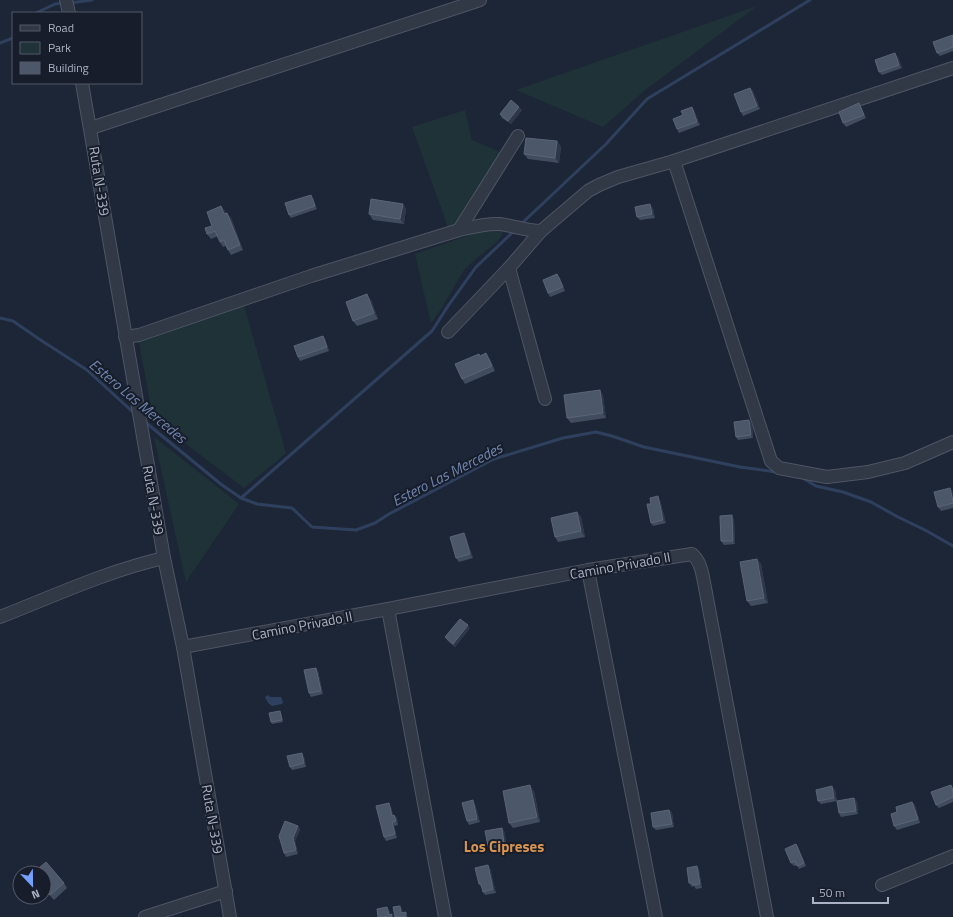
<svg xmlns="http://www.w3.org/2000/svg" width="953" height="917" font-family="'Titillium Web',sans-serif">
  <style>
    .green { fill: #1f3237 }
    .water { fill: #2f405f }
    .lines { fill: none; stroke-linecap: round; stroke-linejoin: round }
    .stream { stroke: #2f405f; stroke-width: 3 }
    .minor-casing { stroke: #4e5565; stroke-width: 14 }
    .minor { stroke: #313846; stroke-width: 12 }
    .wall { fill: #414c5f }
    .shaded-wall { fill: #2e384a }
    .building { fill: #4c576a; stroke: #5b6578 }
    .labels { text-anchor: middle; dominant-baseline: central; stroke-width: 4; stroke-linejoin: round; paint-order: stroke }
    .street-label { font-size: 14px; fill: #aab2c4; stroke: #171d2a }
    .water-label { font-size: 15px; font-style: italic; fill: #7086af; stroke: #171d2a }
    .neighbourhood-label { font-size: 15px; font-weight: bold; fill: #d89551; stroke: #171d2a }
  </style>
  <rect width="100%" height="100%" fill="#1d2636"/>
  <g class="green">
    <polygon points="757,6 644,91 603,127 516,90"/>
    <polygon points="465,110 472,140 500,152 502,165 466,221 448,227 412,127"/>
    <polygon points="501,227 502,235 497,242 479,256 464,270 441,309 431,323 415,254 481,231"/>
    <polygon points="243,302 286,453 244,488 153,419 138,336"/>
    <polygon points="154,437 239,504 186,582"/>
  </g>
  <polygon class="water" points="268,695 270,697 281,697 283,702 282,704 272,706 268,703 265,697"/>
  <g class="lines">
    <g class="stream">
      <polyline points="70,3 92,0"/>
      <polyline points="36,13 55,4 64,3"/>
      <polyline points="0,43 13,38"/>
      <polyline points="520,225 606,144 647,99 810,0"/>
      <polyline points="0,318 13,321 39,339 87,370 134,413"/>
      <polyline points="145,422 222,485 241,498 257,504 292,508 312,527 356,530 375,523 389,514 494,459 563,438 596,432 612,436 644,447 740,467 776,472"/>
      <polyline points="801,477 816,486 843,492 871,502 898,517 925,530 953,546"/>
      <polyline points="241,498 432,331 448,306 476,267 514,231"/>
    </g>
    <defs>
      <g id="minor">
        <polyline points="66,0 69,13"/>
        <polyline points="82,83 164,558 183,647 230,917"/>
        <polyline points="91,128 480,0"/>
        <polyline points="674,161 771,461 779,468 827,477 868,472 905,463 953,442"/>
        <polyline points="459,230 518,136"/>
        <polyline points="509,268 545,399"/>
        <polyline points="448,332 509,268 541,231"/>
        <path d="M125,337l14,-2 172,-59 148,-46c13,-3 27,-7 41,-6 14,2 27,7 41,7l47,-40 11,-6 19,-8 56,-16 279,-93"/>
        <polyline points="588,570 656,917"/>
        <polyline points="388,609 445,917"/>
        <path d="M0,617c54,-21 107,-46 164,-59"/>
        <path d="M183,647l205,-38 200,-39 104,-16c7,6 9,14 11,23l64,340"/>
        <polyline points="882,885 953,856"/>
        <polyline points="145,917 226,891"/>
      </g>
    </defs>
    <use href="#minor" class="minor-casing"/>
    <use href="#minor" class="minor"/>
  </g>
  <g class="wall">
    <polygon points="953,35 953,51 940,56 937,53"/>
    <polygon points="898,57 902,68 882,75 879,72"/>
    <polygon points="750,88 753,91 760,109 743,116 741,112"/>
    <polygon points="859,103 861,107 866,118 846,127 843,123"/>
    <polygon points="692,107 694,110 700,125 679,133 677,129 683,115"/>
    <polygon points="522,110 511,124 502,118 500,114"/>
    <polygon points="557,141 561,147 559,163 528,159 524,154"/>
    <polygon points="313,198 317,209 291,218 289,215"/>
    <polygon points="403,204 406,209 404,224 373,220 369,214"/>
    <polygon points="221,206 226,213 231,218 243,250 231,255 228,250 226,246 223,247 220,242 218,236 211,239 207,234 212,226"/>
    <polygon points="653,208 655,218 640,220 637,217"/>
    <polygon points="557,274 560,278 565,291 550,297 548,293"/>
    <polygon points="371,300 378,319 357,326 353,321"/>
    <polygon points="323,336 325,339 329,351 300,361 298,357"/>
    <polygon points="479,354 480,356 490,359 495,371 465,384 462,379"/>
    <polygon points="600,390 603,396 606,418 571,423 567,418"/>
    <polygon points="749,420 752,424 753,438 738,440 736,437"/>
    <polygon points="950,488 952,491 953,495 953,508 941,511 938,507"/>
    <polygon points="660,500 666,523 653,526 651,523 651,504"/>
    <polygon points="577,512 581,517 585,537 558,542 555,537"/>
    <polygon points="734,519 735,544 724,545 721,541"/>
    <polygon points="466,537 473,558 459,562 456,558"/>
    <polygon points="757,559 761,564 768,603 751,606 747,601"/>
    <polygon points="470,628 455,647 448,641 445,637"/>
    <polygon points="318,671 323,694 311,697 309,693"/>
    <polygon points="280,711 281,713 283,722 272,724 271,722"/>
    <polygon points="304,757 306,767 292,770 290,767"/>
    <polygon points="951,785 953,788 953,802 939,808 936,805"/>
    <polygon points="832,786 835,790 837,801 821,804 818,801"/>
    <polygon points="534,791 540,822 513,828 509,823"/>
    <polygon points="854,798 857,802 858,814 841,817 839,813"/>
    <polygon points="912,802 915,805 920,823 897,830 894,826 897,812"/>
    <polygon points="475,804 480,822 469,825 467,821"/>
    <polygon points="391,807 393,815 394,815 397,818 398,825 394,826 397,838 386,841 384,837"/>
    <polygon points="669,810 672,813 674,827 656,830 653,827"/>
    <polygon points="298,826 300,830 295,841 298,854 286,857 284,853"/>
    <polygon points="502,828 504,831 507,847 490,850 488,846"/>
    <polygon points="796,844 798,847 806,866 799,869 797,865 794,866 791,863"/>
    <polygon points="697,866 699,870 702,888 696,889 694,886 692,887 689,883"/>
    <polygon points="490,868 496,893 485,895 483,892 482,888 479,884"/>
    <polygon points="44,873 64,883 67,888 54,900 44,889"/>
  </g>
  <g class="shaded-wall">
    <polygon points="895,53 898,57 902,68 899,65"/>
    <polygon points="750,88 753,91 760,109 757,106"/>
    <polygon points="519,107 522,110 511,124 508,121"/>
    <polygon points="692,107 694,110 700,125 697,122"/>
    <polygon points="557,141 561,147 559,163 555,158"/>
    <polygon points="311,195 313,198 317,209 315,206"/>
    <polygon points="403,204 406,209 404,224 400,219"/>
    <polygon points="650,204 653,208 655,218 652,214"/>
    <polygon points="221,206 225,211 228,219 224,214"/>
    <polygon points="227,213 231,218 243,250 240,245"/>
    <polygon points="557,274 560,278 565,291 563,287"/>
    <polygon points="367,294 371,300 378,319 374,313"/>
    <polygon points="323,336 325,339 329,351 327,347"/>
    <polygon points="486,353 490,359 495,371 492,366"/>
    <polygon points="600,390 603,396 606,418 603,413"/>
    <polygon points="749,420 752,424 753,438 751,435"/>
    <polygon points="950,488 952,491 953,495 953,501"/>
    <polygon points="658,496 660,500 666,523 663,520"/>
    <polygon points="577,512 581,517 585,537 581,531"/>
    <polygon points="732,515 734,519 735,544 733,541"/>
    <polygon points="464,533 466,537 473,558 470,554"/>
    <polygon points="757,559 761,564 768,603 764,598"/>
    <polygon points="468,625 470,628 455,647 453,644"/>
    <polygon points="316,668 318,671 323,694 321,691"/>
    <polygon points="280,711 281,713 283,722 282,720"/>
    <polygon points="302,753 304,757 306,767 304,763"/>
    <polygon points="530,785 534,791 540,822 537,817"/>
    <polygon points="832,786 835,790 837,801 834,798"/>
    <polygon points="854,798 857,802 858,814 856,811"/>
    <polygon points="473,800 475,804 480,822 477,819"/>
    <polygon points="912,802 915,805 920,823 918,819"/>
    <polygon points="389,803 391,807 394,819 392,816"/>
    <polygon points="669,810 672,813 674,827 672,824"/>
    <polygon points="394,815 397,818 398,825 396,821"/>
    <polygon points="392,822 394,826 397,838 395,834"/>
    <polygon points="298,826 300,830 295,841 298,854 296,850 293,838"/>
    <polygon points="502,828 504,831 507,847 504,843"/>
    <polygon points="796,844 798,847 806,866 804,863"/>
    <polygon points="488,865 490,868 496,893 493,889"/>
    <polygon points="697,866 699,870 702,888 700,884"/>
    <polygon points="400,906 402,909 404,916 401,913"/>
    <polygon points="387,907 390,911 391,917 389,915"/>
  </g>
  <g class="building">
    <polygon points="953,35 953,47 937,53 933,42"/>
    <polygon points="895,53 899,65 879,72 875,60"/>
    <polygon points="750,88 757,106 741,112 734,94"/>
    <polygon points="511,100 519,107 508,121 500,114"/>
    <polygon points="859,103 864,115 843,123 839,112"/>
    <polygon points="692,107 697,122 677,129 673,119 683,115 681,111"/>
    <polygon points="526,138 557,141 555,158 524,154"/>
    <polygon points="311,195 315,206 289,215 285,203"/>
    <polygon points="371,199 403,204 400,219 369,214"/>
    <polygon points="650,204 652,214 637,217 635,207"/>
    <polygon points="221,206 224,214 227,213 240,245 228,250 224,240 220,242 215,231 207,234 205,228 212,226 207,212"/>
    <polygon points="557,274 563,287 548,293 543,280"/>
    <polygon points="367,294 374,313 353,321 346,302"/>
    <polygon points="323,336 327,347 298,357 294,346"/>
    <polygon points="486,353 492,366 462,379 455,364 479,354 480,356"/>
    <polygon points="600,390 603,413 567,418 564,395"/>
    <polygon points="749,420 751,435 736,437 734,422"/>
    <polygon points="950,488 953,501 953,503 938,507 934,492"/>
    <polygon points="658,496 663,520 651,523 647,504 651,504 650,498"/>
    <polygon points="577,512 581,531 555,537 551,518"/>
    <polygon points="732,515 733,541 721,541 720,516"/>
    <polygon points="464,533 470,554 456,558 450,537"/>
    <polygon points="757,559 764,598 747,601 740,562"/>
    <polygon points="460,619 468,625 453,644 445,637"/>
    <polygon points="316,668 321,691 309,693 304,670"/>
    <polygon points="280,711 282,720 271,722 269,713"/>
    <polygon points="302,753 304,763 290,767 287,756"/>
    <polygon points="530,785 537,817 509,823 503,791"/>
    <polygon points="951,785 953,791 953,797 936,805 931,792"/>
    <polygon points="832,786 834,798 818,801 816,790"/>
    <polygon points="854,798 856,811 839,813 837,801"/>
    <polygon points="473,800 477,819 467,821 462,803"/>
    <polygon points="912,802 918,819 894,826 891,814 897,812 896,807"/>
    <polygon points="389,803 392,816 394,815 396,821 392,822 395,834 384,837 376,806"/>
    <polygon points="669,810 672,824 653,827 651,813"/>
    <polygon points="285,821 298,826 293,838 296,850 284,853 279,836"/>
    <polygon points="502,828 504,843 488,846 485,831"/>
    <polygon points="796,844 804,863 797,866 795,861 791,863 785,849"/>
    <polygon points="46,862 64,883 50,895 44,888 44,873 33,873"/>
    <polygon points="488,865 493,889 483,892 481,884 479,884 475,868"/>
    <polygon points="697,866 700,884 693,885 693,883 689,883 687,868"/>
    <polygon points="400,906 401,913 406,912 406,917 395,917 393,907"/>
    <polygon points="387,907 389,915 392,914 392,917 378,917 377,909"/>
  </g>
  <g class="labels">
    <g class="street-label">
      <text transform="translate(100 181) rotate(81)">Ruta N-339</text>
      <text transform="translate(154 500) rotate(80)">Ruta N-339</text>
      <text transform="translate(620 565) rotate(-10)">Camino Privado II</text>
      <text transform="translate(302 625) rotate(-11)">Camino Privado II</text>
      <text transform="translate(213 819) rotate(80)">Ruta N-339</text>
    </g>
    <g class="water-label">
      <text transform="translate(138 401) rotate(40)">Estero Las Mercedes</text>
      <text transform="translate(447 474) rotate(-27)">Estero Las Mercedes</text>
    </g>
    <g class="neighbourhood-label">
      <text x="504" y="846">Los Cipreses</text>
    </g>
  </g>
  <rect x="12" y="12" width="130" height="72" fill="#171d2a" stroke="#525968"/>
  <rect x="20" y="25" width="20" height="6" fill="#313846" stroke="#525968"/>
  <text x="48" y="32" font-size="12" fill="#aab2c4">Road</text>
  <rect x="20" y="42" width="20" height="12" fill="#1f3237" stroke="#525968"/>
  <text x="48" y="52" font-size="12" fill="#aab2c4">Park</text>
  <rect x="20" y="62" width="20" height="12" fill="#4c576a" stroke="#525968"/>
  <text x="48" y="72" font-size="12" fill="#aab2c4">Building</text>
  <g transform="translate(32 885) rotate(158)"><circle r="19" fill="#171d2a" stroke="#525968"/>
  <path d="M0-3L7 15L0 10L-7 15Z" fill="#76a0fd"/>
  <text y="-6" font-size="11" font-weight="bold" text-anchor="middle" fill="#aab2c4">N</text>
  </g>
  <path d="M813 897v6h75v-6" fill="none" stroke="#aab2c4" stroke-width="2"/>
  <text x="819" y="897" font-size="12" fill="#aab2c4" stroke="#171d2a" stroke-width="3" paint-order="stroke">50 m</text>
</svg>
